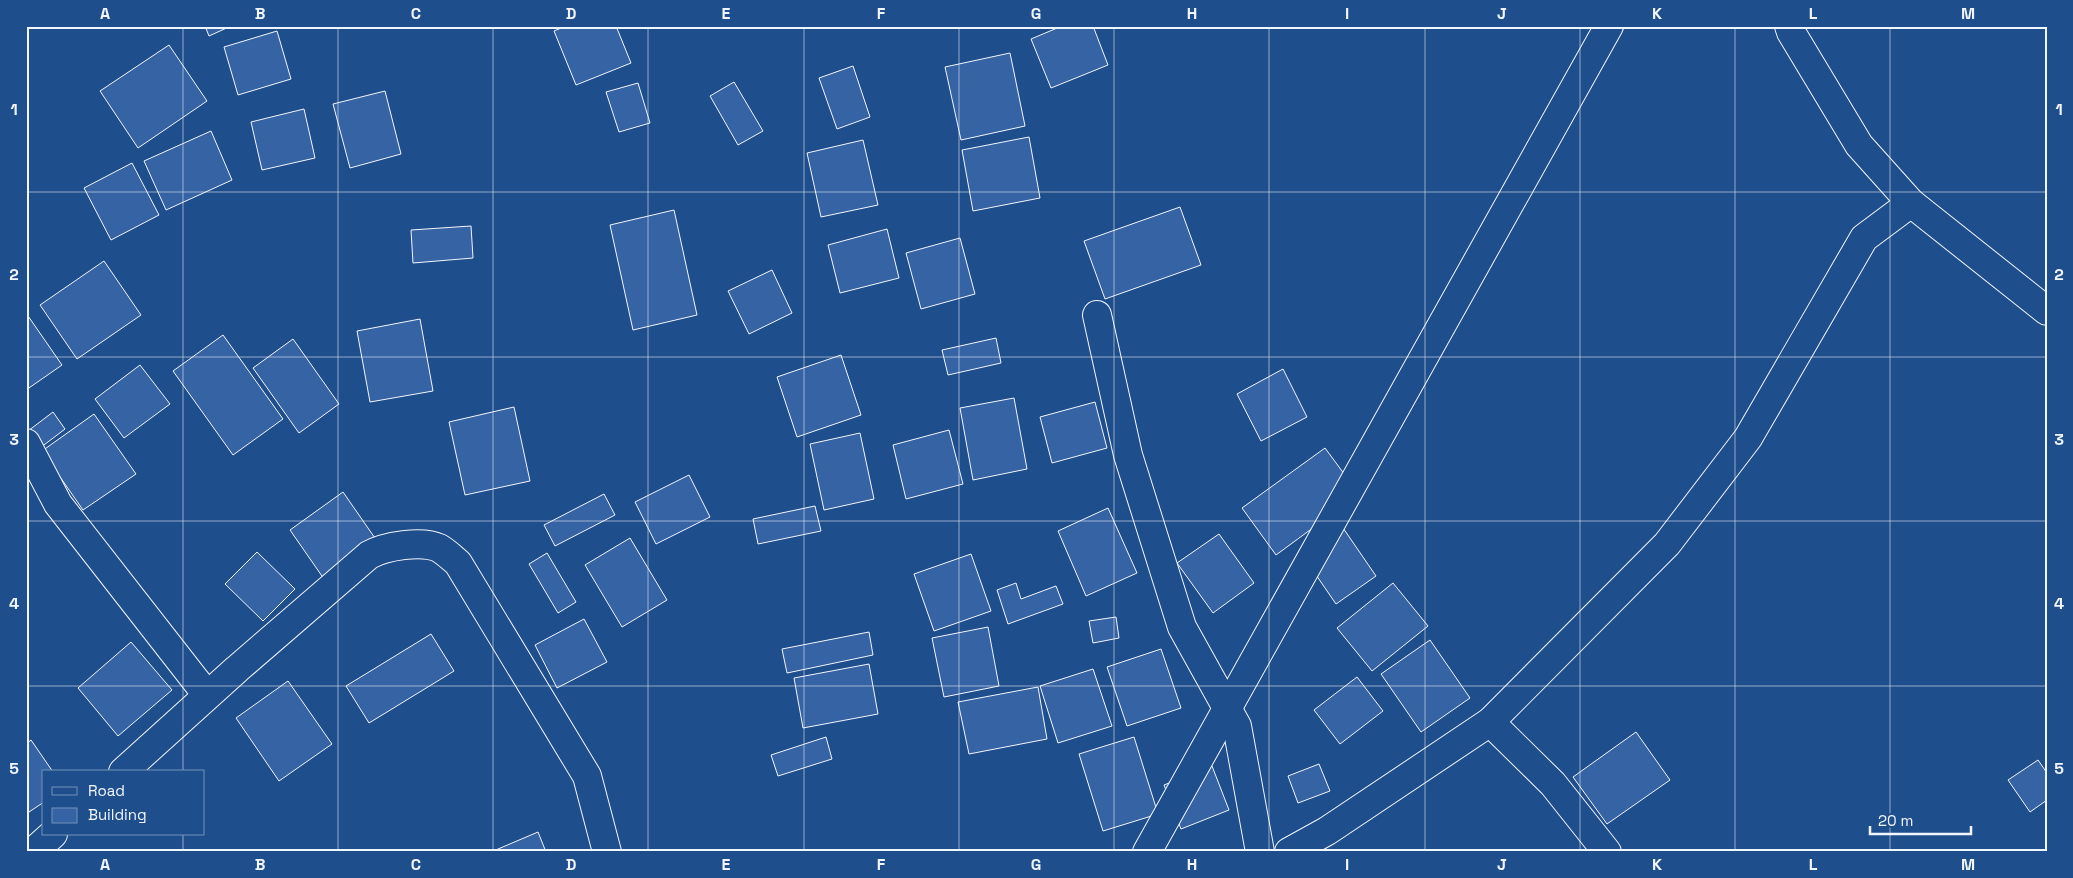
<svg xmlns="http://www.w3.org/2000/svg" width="2073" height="878" font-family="'Space Grotesk',sans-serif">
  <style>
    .building { fill: #3563a3; stroke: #f2f6ff }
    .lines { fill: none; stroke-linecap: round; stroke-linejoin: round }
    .minor-casing { stroke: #f2f6ff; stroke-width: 30 }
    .highway-casing { stroke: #f2f6ff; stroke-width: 30 }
    .minor { stroke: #1f4e8c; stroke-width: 28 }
    .highway { stroke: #1f4e8c; stroke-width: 28 }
    .grid { fill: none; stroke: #f2f6ff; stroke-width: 1; stroke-opacity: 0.55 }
    .neatline { fill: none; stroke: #f2f6ff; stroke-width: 2 }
    .grid-label { font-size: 16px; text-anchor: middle; font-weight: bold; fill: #f2f6ff }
  </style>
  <rect width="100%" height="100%" fill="#1f4e8c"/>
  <g class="building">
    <polygon points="205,26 231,26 209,36"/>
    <polygon points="566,26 616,26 631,63 576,85 554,31"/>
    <polygon points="1062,26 1093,26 1108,65 1051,88 1031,39"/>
    <polygon points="277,31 291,79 238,95 224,47"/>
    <polygon points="169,45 207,101 138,148 100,91"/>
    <polygon points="1010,53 1025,126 961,140 945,67"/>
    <polygon points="853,66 870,117 837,129 819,78"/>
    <polygon points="734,82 763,131 738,145 710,96"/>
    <polygon points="638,83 650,123 619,132 606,92"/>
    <polygon points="385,91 401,154 350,168 333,104"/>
    <polygon points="304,109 315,158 262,170 251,122"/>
    <polygon points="211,131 232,180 166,210 144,161"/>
    <polygon points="1029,137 1040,198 973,211 962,150"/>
    <polygon points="863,140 878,205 821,217 807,153"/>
    <polygon points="132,163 159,215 111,240 84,188"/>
    <polygon points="1180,207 1201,265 1105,299 1084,241"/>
    <polygon points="674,210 697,315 633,330 610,225"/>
    <polygon points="471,226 473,258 413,263 411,230"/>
    <polygon points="887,229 899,278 840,293 828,245"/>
    <polygon points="960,238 975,294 921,309 906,253"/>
    <polygon points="104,261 141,315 77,359 40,305"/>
    <polygon points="772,270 792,313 749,334 728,291"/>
    <polygon points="26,313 62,365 26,390"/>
    <polygon points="420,319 433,391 370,402 357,331"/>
    <polygon points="223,335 283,419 233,455 173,371"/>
    <polygon points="996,338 1001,363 948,375 942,350"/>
    <polygon points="293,339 339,404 299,433 253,368"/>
    <polygon points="841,355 861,415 797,437 777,377"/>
    <polygon points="140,365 170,404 124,438 95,399"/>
    <polygon points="1283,369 1307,417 1261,441 1237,394"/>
    <polygon points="1014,398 1027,469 973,480 960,408"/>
    <polygon points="1095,402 1107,448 1052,463 1040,417"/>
    <polygon points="514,407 530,481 465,495 449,422"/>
    <polygon points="53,412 65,429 40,448 28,431"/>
    <polygon points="94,414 136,474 83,510 42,451"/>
    <polygon points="949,430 963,484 906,499 893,445"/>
    <polygon points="860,433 874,499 824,510 810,444"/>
    <polygon points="1325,448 1359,494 1276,555 1242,508"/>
    <polygon points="689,475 710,517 656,544 635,502"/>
    <polygon points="343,492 377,541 324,579 290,530"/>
    <polygon points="604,494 615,515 555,546 544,525"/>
    <polygon points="815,506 821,531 758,544 753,519"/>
    <polygon points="1108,508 1137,573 1086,596 1058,531"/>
    <polygon points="1341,525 1376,576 1336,604 1301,553"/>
    <polygon points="1219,534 1254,583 1213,613 1177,563"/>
    <polygon points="630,538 667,600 622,627 585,565"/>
    <polygon points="257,552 295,589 263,621 225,584"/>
    <polygon points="547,553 576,602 558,613 529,564"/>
    <polygon points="971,554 991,611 934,631 914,574"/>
    <polygon points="1016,583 1021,599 1056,586 1063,604 1008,624 997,590"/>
    <polygon points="1393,583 1428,626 1372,671 1337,628"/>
    <polygon points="1116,617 1119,638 1093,643 1089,621"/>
    <polygon points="584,619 607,662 557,688 535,645"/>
    <polygon points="988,627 999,686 944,697 932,638"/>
    <polygon points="869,632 873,655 787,673 782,649"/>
    <polygon points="431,634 454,671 369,723 346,686"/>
    <polygon points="1430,640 1470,698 1421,732 1381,674"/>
    <polygon points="131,642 172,690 118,736 78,688"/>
    <polygon points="1161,649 1181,708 1127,726 1107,667"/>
    <polygon points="869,664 878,714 803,728 794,678"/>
    <polygon points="1093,669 1112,726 1058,743 1040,686"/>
    <polygon points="1357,677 1383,711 1340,744 1314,710"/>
    <polygon points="288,681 332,744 279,781 236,718"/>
    <polygon points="1038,687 1047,739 969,754 958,702"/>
    <polygon points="1636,732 1670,780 1607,824 1573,777"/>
    <polygon points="826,737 832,759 778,776 771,755"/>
    <polygon points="1134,737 1158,814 1103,831 1079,754"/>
    <polygon points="31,740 53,772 44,772 44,802 26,814 26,744"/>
    <polygon points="2038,760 2047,773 2047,800 2030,812 2008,780"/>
    <polygon points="1319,764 1330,791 1298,803 1288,776"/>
    <polygon points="1212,766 1229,810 1181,829 1164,785"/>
    <polygon points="538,832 546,852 491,852"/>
  </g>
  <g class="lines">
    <defs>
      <g id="minor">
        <polyline points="1789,26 1791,32 1859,145 1911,203 2047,311"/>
        <polyline points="1097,315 1128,455 1182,627 1237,726 1260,852"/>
        <polyline points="26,443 58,504 207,695"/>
        <polyline points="1490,722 1553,784 1607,852"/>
        <path d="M123,772l114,-103 132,-114c16,-9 53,-15 70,-7 7,4 13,10 19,15l129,213 20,76"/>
        <polyline points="33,852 53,834"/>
        <polyline points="1289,852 1327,831 1490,722 1667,544 1748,438 1864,238 1911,203"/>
      </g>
      <polyline id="highway" points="1147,852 1609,26"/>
    </defs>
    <use href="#minor" class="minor-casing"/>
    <use href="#highway" class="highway-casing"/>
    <use href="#minor" class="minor"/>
    <use href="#highway" class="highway"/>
  </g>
  <path class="grid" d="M183,26v746M338,26v826M493,26v826M648,26v826M804,26v826M959,26v826M1114,26v826M1269,26v826M1425,26v826M1580,26v826M1735,26v826M1890,26v826M26,192h2021M26,357h2021M26,521h2021M26,686h2021M183,834v18"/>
  <rect width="2073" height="878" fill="none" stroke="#1f4e8c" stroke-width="55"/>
  <rect x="42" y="770" width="162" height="65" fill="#1f4e8c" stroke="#7391ba"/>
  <rect x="52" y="787" width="25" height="8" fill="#1f4e8c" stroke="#7391ba"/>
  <text x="88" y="796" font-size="15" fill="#f2f6ff">Road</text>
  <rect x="52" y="808" width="25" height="15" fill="#3563a3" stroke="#7391ba"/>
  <text x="88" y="820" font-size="15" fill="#f2f6ff">Building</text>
  <path d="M1870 826v8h101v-8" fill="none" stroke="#f2f6ff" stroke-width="2.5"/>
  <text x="1878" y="826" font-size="15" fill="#f2f6ff" stroke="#1f4e8c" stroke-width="4" paint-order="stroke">20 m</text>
  <rect x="28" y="28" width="2018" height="822" class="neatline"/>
  <g class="grid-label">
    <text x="105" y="19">A</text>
    <text x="260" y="19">B</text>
    <text x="416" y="19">C</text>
    <text x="571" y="19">D</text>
    <text x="726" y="19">E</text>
    <text x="881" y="19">F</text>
    <text x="1036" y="19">G</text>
    <text x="1192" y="19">H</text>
    <text x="1347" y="19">I</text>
    <text x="1502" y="19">J</text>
    <text x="1657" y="19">K</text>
    <text x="1813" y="19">L</text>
    <text x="1968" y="19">M</text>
    <text x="14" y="115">1</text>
    <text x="2059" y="115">1</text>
    <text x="14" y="280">2</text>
    <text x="2059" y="280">2</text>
    <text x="14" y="445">3</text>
    <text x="2059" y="445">3</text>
    <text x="14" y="609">4</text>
    <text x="2059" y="609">4</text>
    <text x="14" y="774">5</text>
    <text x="2059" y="774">5</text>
    <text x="105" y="870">A</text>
    <text x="260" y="870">B</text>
    <text x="416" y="870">C</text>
    <text x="571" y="870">D</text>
    <text x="726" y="870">E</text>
    <text x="881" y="870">F</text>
    <text x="1036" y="870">G</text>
    <text x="1192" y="870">H</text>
    <text x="1347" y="870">I</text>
    <text x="1502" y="870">J</text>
    <text x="1657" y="870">K</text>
    <text x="1813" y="870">L</text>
    <text x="1968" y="870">M</text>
  </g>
</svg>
